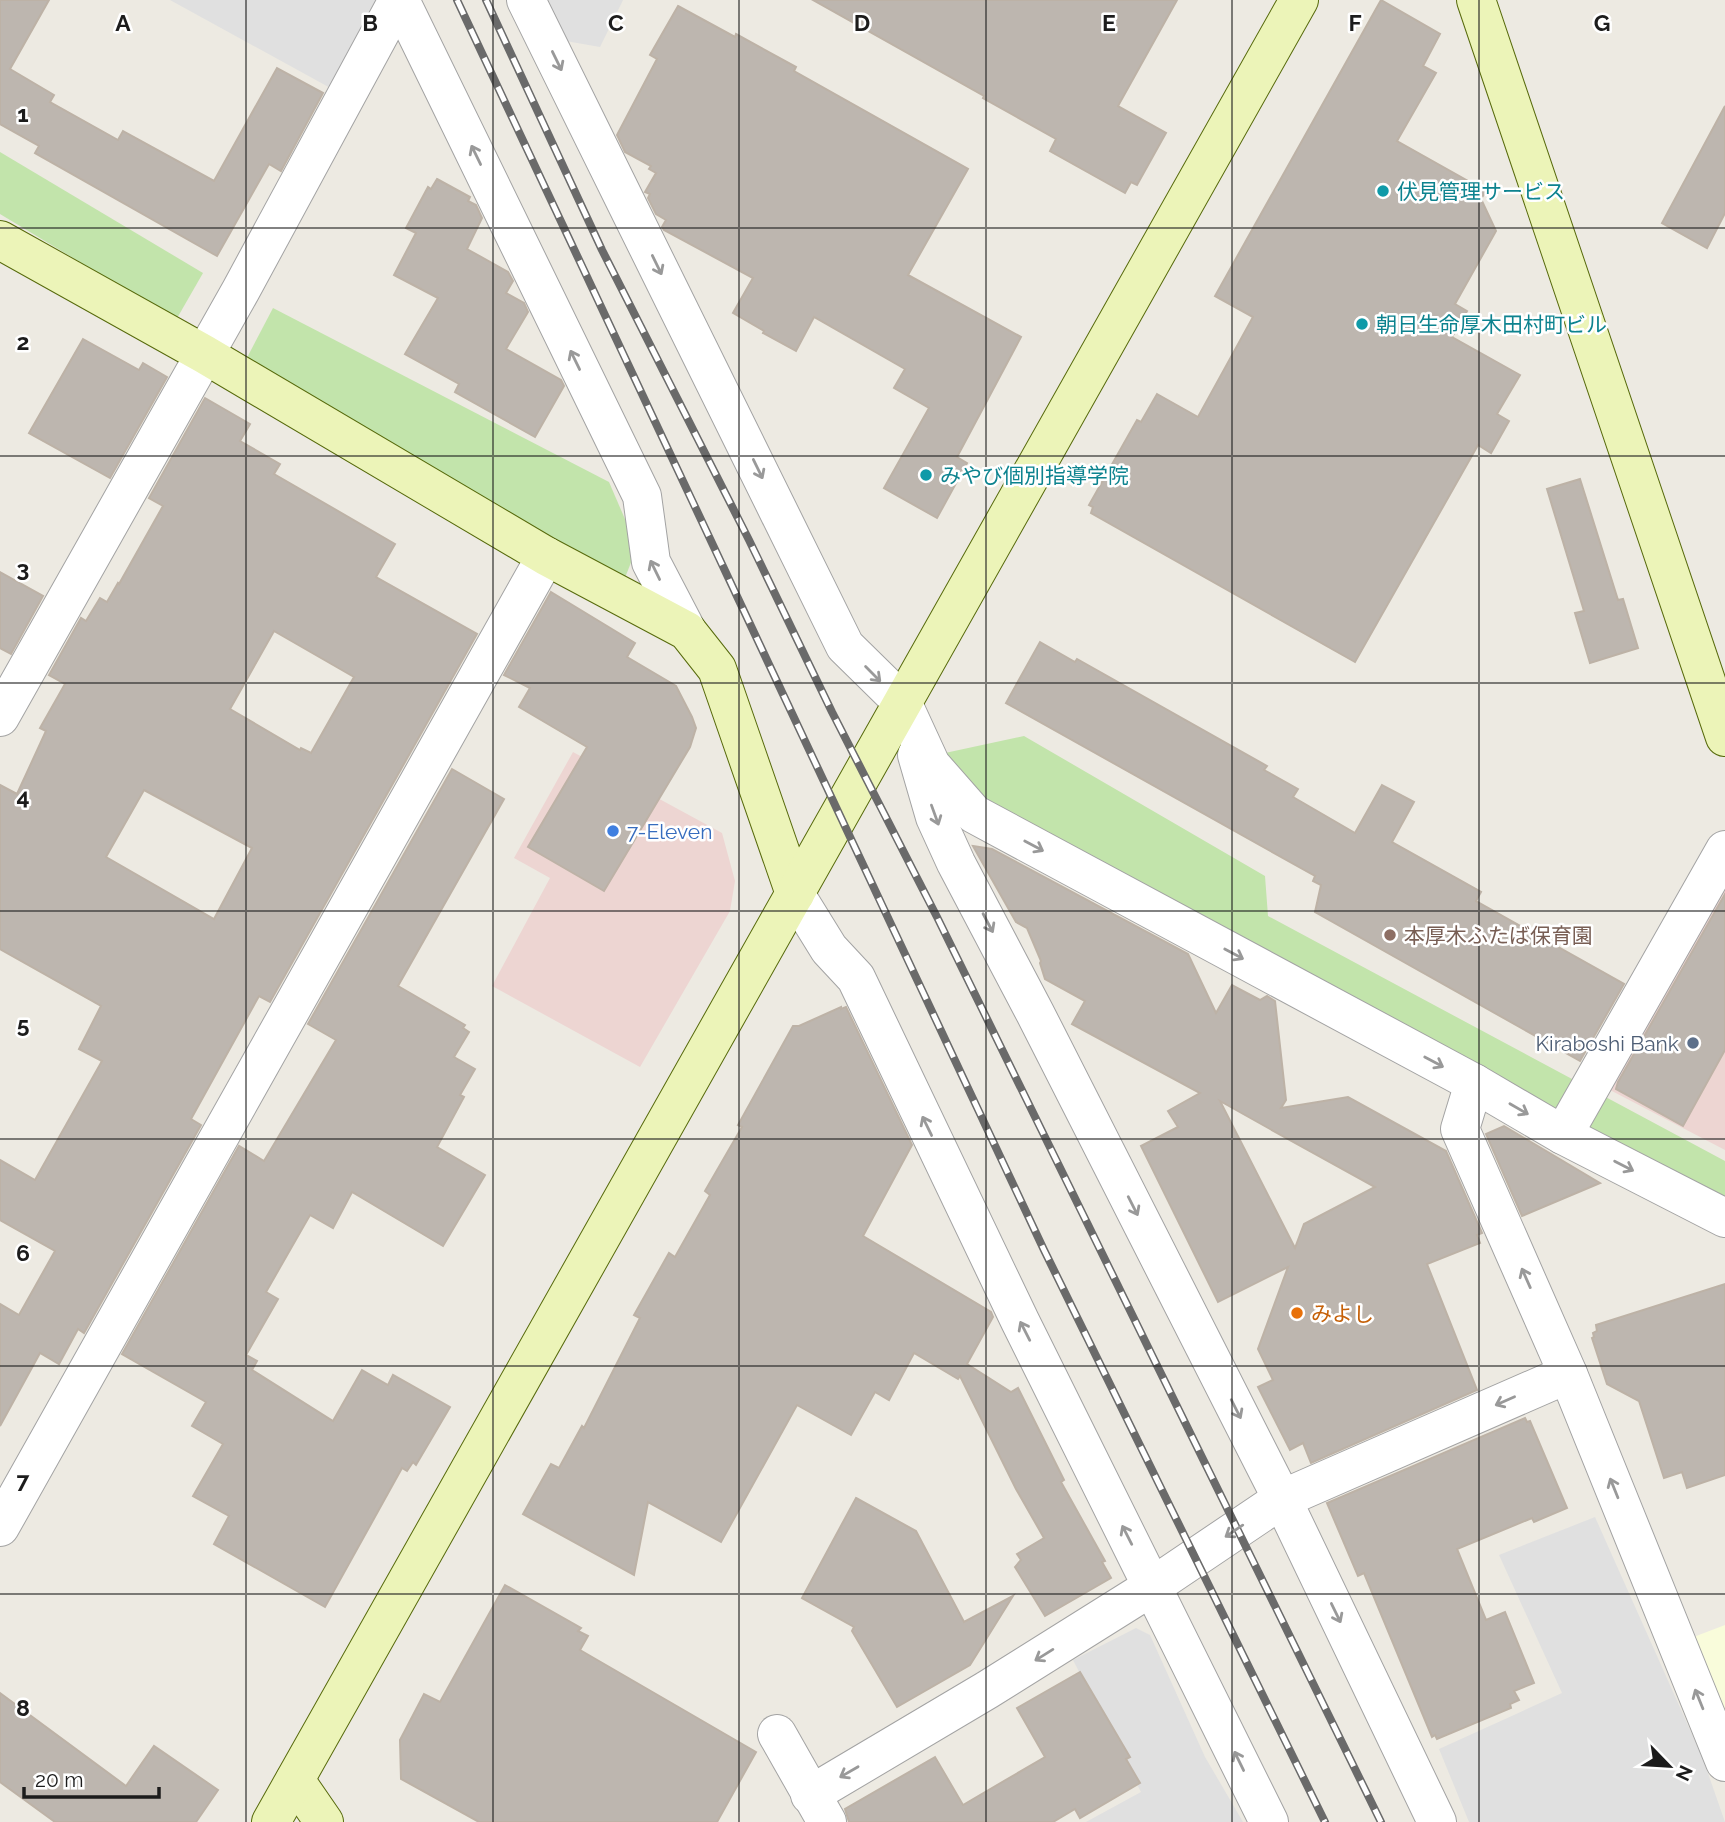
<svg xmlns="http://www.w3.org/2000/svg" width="1725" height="1822" font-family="Raleway,'Noto Sans JP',sans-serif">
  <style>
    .commercial { fill: #edd5d2 }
    .education { fill: #f9fcdb }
    .grass { fill: #c2e4ab }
    .parking { fill: #e0e0e0 }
    .building { fill: #bdb6af; stroke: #bdb2a6; stroke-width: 2; fill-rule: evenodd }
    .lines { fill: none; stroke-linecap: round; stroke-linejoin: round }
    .street-casing { stroke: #a3a3a3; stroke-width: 40 }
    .secondary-casing { stroke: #576a0c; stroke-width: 40 }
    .street { stroke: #fff; stroke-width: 38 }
    .secondary { stroke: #ecf4b8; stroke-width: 38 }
    .rail-casing { stroke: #6a6a6a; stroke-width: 8 }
    .rail { stroke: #fff; stroke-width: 5; stroke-dasharray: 16; stroke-linecap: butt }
    .oneway { stroke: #999 }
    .grid { fill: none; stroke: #1c1c1c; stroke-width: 2; stroke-opacity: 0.55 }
    .culture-dot { fill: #0f9aa8; stroke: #fff; stroke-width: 2.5 }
    .shop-dot { fill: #3f7fe0; stroke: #fff; stroke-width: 2.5 }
    .education-dot { fill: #8d6e63; stroke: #fff; stroke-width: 2.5 }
    .service-dot { fill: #5c6f8a; stroke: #fff; stroke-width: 2.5 }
    .food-dot { fill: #e8710a; stroke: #fff; stroke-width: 2.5 }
    .labels { text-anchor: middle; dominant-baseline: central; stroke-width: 5; stroke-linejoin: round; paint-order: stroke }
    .culture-label { font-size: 21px; fill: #0d838f; stroke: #fff; text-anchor: start }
    .shop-label { font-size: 21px; fill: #366cbe; stroke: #fff; text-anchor: start }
    .education-label { font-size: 21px; fill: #785e54; stroke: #fff; text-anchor: start }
    .service-label { font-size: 21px; fill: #4e5e75; stroke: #fff; text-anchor: end }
    .food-label { font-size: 21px; fill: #c56008; stroke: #fff; text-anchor: start }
    .grid-label { font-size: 23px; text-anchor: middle; font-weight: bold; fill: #1c1c1c; stroke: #fff; stroke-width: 5; stroke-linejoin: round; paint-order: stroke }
  </style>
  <rect width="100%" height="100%" fill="#edeae2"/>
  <g class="commercial">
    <polygon points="573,752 722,833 735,881 730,911 640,1067 492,986 550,878 514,858"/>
    <polygon points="1724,887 1725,890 1725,1150 1610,1090"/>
  </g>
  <polygon class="education" points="1725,1625 1725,1728 1691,1638"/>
  <g class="grass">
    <polygon points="0,152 203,273 176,320 0,214"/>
    <polygon points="273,308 609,482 637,547 623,583 239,373"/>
    <polygon points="1024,736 1265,876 1268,916 1725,1161 1725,1211 968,792 945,753"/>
  </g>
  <g class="parking">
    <polygon points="170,0 382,0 334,90"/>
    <polygon points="543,0 623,0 600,47 560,40"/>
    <polygon points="1595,1517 1703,1759 1725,1822 1469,1822 1439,1749 1562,1693 1499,1555"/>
    <polygon points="1136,1628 1150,1635 1205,1757 1243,1822 1086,1822 1141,1792 1073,1660"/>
  </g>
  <g class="building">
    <polygon points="0,0 49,0 10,69 54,95 50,102 118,140 123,131 214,181 277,68 323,93 281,171 269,164 217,256 35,153 39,146 0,124"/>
    <polygon points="813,0 1177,0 1118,106 1166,133 1137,185 1131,182 1125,193 1050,151 1056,139 983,98 984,96"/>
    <polygon points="1381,0 1440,34 1423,66 1436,73 1397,141 1486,191 1481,199 1496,231 1455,304 1467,311 1452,337 1520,375 1497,414 1509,421 1491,453 1478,445 1355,662 1091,513 1093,507 1089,505 1137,420 1141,422 1157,394 1198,417 1253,317 1215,296"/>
    <polygon points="678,6 735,37 736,34 796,67 794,71 968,169 908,275 1021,337 957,457 967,463 937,518 884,488 929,408 894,388 905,369 814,317 796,351 763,333 764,331 733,313 753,278 664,230 662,227 666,220 656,214 648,198 650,194 645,192 656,173 649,169 651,166 625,152 617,135 657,59 650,55"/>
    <polygon points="1725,106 1725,213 1707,248 1662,223"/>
    <polygon points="437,179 470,197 468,201 476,205 482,218 467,249 508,272 513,281 506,293 524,303 528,312 506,349 561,380 564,386 535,437 455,392 459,384 405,354 438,298 394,275 416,233 406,228 428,187 431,189"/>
    <polygon points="83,339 139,370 143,363 167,377 110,478 29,433"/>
    <path d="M205,398l45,26 -10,17 40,23 -6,10 121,70 -19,33 101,57 -207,368 -11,-6 -68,123 10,6 -117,208 -6,-4 -19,35 -19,-11 -40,73v-122l19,11 36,-64 -55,-31v-60l35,20 67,-119 -23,-12 22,-43 -101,-57v-164l17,9 29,-63 -6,-3 25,-44 -16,-9 32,-57 5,3 14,-23 7,4 11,-19 1,1 44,-78 -14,-8zM274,631l80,46 -43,76 -10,-5 -1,2 -70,-41zM144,790l108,58 -38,71 -108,-62z"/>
    <polygon points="1580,479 1618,600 1623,599 1638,648 1590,663 1575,613 1584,611 1547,489"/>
    <polygon points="0,572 43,596 11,654 0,648"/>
    <polygon points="551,592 635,643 627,657 676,686 692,717 696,728 690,747 604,891 528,847 587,747 519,707 530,688 504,675"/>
    <polygon points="1040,642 1075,662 1077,659 1267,766 1264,770 1298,789 1293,797 1355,833 1382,785 1414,802 1392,842 1481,892 1476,901 1624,984 1580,1061 1315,912 1321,885 1313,881 1315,876 1006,703"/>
    <polygon points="452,769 504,799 398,986 465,1025 463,1028 469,1032 454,1057 475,1069 460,1095 464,1097 437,1147 485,1175 443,1246 352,1192 333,1228 310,1215 266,1292 278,1299 246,1355 257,1361 252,1370 333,1421 362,1370 388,1385 393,1375 450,1407 416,1465 413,1462 407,1471 402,1468 325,1607 214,1544 229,1516 193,1496 223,1444 192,1426 206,1402 122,1354 239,1146 264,1161 336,1040 308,1024"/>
    <path d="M973,846l19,3 196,105 28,59 16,-28 28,15 7,-4 8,5 11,99 -5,8 67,-11 98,54 36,82 -5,2 3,8 -53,21 50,126 -166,73 -8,-20 -13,7 -32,-63 15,-7 -15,-31 30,-82 -70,35 -77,-156 37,-19 -10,-16 32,-18 -128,-69 13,-23 -40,-22 -5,-16 1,-2 -14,-33 -11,-6zM1220,1101l50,28 105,58 -71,37 -9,24z"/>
    <polygon points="1725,894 1725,1050 1683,1126 1616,1089 1618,1082"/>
    <polygon points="841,1007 841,1009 846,1007 912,1145 863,1236 991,1312 993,1317 967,1364 1011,1392 1018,1388 1064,1480 1061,1482 1105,1561 1102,1562 1111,1578 1045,1616 1015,1567 1021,1560 1017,1554 1044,1538 1016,1489 960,1376 958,1379 914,1353 889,1400 875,1392 851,1435 797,1405 721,1542 648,1502 634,1575 523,1514 551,1464 559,1468 582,1426 584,1428 640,1318 634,1315 669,1253 675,1257 710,1195 705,1191 742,1127 738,1125 793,1026 799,1026"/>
    <polygon points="1504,1126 1600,1183 1522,1216 1486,1134"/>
    <polygon points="1725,1284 1725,1475 1687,1488 1682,1472 1664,1478 1639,1401 1607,1384 1592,1338 1594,1337 1593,1333 1597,1331 1596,1325"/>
    <polygon points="1525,1418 1527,1422 1530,1421 1567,1508 1534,1522 1532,1518 1457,1549 1486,1620 1505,1612 1534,1683 1514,1691 1519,1700 1510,1704 1511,1708 1437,1739 1435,1735 1432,1737 1364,1573 1358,1576 1327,1503"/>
    <polygon points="856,1498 916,1531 964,1622 1013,1596 970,1665 897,1707 852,1631 854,1627 802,1598"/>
    <polygon points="505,1585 581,1628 578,1631 588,1636 580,1650 756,1752 717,1822 479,1822 401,1779 400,1740 424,1694 440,1702"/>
    <polygon points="1080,1672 1130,1757 1126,1759 1140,1783 1080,1818 1075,1809 1053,1822 849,1822 845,1809 935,1757 963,1805 1045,1757 1017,1708"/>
    <polygon points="0,1693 126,1786 154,1746 218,1790 196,1822 55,1822 0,1782"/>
  </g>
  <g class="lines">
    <defs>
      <g id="street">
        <polyline points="400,0 642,496 651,562 687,631"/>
        <polyline points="526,0 845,646 902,702 931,765 974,814 1474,1083 1563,1135 1725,1218"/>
        <polyline points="0,717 241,290 398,0"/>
        <polyline points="917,755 935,817 956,863 1035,1013 1282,1499 1437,1822"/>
        <polyline points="795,894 829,949 856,978 1020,1321 1269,1822"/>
        <polyline points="1474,1083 1460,1129 1568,1374 1725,1762"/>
        <polyline points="1563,1135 1725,850"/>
        <polyline points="0,1527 546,556"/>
        <polyline points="777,1734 827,1822"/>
        <polyline points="810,1795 987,1690 1153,1586 1282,1499 1568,1374"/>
      </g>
      <g id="secondary">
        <polyline points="1476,0 1725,737"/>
        <polyline points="0,240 204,354 546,556 687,631 717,669 795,894"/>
        <polyline points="295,1780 324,1822"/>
        <polyline points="271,1822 1299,0"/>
      </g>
    </defs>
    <use href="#street" class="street-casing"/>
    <use href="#secondary" class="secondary-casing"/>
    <use href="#street" class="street"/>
    <use href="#secondary" class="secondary"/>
    <defs>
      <g id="rail">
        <polyline points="457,0 1044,1250 1325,1822"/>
        <polyline points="486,0 602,250 749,540 832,712 937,917 1381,1822"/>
      </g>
    </defs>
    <use href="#rail" class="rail-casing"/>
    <use href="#rail" class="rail"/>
  </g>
  <defs><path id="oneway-shaft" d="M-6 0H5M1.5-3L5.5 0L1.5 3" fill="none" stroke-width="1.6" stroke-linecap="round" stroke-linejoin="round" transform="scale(1.75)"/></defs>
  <g class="oneway">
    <use href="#oneway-shaft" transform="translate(557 61) rotate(64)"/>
    <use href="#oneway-shaft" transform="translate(476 155) rotate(-116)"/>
    <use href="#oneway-shaft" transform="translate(657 265) rotate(64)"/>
    <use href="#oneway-shaft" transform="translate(575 360) rotate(-116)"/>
    <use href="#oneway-shaft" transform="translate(758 469) rotate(64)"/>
    <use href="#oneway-shaft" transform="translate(655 570) rotate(-116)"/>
    <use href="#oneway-shaft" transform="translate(873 674) rotate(45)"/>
    <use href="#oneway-shaft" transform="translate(935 815) rotate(70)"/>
    <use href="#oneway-shaft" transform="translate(1034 846) rotate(28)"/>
    <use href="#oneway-shaft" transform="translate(988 923) rotate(62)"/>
    <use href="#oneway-shaft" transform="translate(1234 954) rotate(28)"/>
    <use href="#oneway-shaft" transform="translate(1434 1062) rotate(28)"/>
    <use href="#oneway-shaft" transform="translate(1519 1109) rotate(30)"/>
    <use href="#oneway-shaft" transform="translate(927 1126) rotate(-116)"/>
    <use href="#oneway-shaft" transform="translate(1624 1166) rotate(27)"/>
    <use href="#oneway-shaft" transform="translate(1133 1206) rotate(63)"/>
    <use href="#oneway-shaft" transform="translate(1526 1278) rotate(-114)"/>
    <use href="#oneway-shaft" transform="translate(1025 1331) rotate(-117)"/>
    <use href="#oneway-shaft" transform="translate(1505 1401) rotate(156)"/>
    <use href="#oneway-shaft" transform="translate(1236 1409) rotate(63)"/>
    <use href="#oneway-shaft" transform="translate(1614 1488) rotate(-112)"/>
    <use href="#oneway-shaft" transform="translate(1234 1531) rotate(146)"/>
    <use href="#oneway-shaft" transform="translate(1127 1535) rotate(-117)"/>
    <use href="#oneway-shaft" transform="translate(1336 1613) rotate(64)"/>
    <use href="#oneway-shaft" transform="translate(1044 1655) rotate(148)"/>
    <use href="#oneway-shaft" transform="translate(1699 1699) rotate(-112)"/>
    <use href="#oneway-shaft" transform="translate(1239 1761) rotate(-116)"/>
    <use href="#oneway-shaft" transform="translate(849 1772) rotate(150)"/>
  </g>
  <path class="grid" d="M246,0v1822M493,0v1822M739,0v1822M986,0v1822M1232,0v1822M1479,0v1822M0,228h1725M0,456h1725M0,683h1725M0,911h1725M0,1139h1725M0,1366h1725M0,1594h1725"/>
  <g class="culture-dot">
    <circle cx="1383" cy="191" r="7"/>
    <circle cx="1362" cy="324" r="7"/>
    <circle cx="926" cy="475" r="7"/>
  </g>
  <circle class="shop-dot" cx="613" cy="831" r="7"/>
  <circle class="education-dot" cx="1390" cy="935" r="7"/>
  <circle class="service-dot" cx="1693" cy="1043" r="7"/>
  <circle class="food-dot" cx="1297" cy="1313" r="7"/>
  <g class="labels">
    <g class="culture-label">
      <text x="1397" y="191">伏見管理サービス</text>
      <text x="1376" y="324">朝日生命厚木田村町ビル</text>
      <text x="940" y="475">みやび個別指導学院</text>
    </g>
    <g class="shop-label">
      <text x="627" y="831">7-Eleven</text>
    </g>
    <g class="education-label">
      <text x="1404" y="935">本厚木ふたば保育園</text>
    </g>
    <g class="service-label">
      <text x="1679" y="1043">Kiraboshi Bank</text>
    </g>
    <g class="food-label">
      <text x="1311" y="1313">みよし</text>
    </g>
  </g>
  <g class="grid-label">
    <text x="123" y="31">A</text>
    <text x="370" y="31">B</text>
    <text x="616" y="31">C</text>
    <text x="862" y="31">D</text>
    <text x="1109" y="31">E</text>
    <text x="1355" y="31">F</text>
    <text x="1602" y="31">G</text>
    <text x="23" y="122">1</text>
    <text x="23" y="350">2</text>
    <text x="23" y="577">3</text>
    <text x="23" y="805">4</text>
    <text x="23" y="1033">5</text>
    <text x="23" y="1261">6</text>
    <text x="23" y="1488">7</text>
    <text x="23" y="1716">8</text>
  </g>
  <g transform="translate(1669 1766) rotate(115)" stroke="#ffffff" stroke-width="5" paint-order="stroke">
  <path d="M0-5L12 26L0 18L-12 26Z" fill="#1c1c1c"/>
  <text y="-10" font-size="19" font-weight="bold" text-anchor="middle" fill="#1c1c1c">N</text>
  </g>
  <path d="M24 1787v10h135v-10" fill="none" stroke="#1c1c1c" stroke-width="3.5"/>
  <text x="35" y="1787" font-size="21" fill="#1c1c1c" stroke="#ffffff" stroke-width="5" paint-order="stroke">20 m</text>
</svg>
